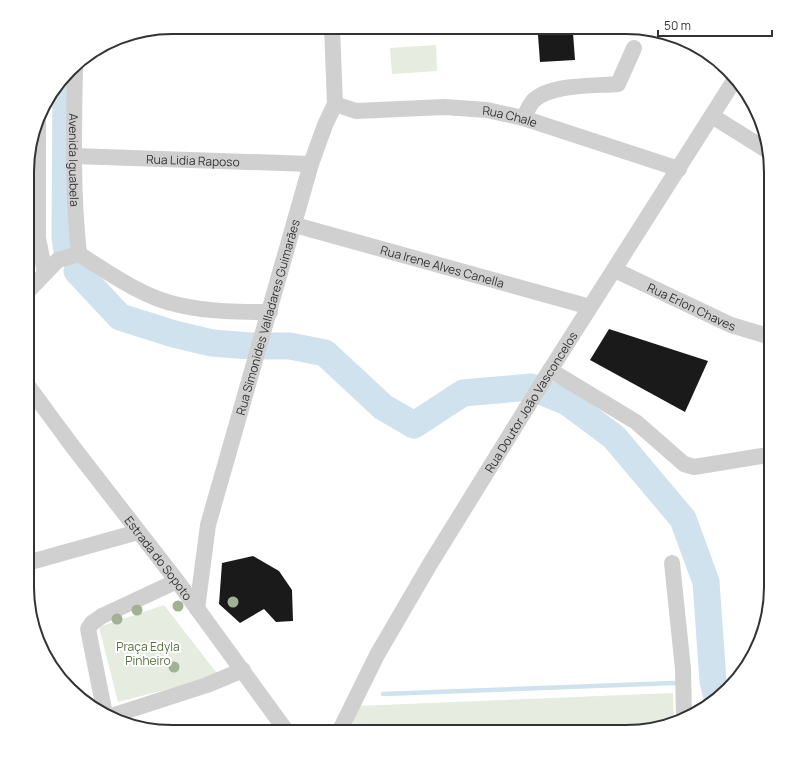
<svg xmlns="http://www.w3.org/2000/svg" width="798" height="759" font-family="Manrope,sans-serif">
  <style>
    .green { fill: #e6ecdf }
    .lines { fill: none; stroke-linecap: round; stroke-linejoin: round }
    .stream { stroke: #cfe2ee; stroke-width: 4.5 }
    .river { stroke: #cfe2ee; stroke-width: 27 }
    .building { fill: #1a1a1a }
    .minor { stroke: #d0d0d0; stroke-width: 16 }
    .tree { fill: #a2b095 }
    .labels { text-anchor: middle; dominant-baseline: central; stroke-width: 4; stroke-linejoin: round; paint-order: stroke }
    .street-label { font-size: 12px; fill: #333; stroke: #fff }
    .park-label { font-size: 12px; fill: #56703f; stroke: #fff }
    .rim { fill: none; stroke: #333; stroke-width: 2 }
  </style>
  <rect width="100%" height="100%" fill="#fff"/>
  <g class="green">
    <polygon points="436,45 437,71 392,74 390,48"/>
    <polygon points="164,605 219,676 118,702 99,627"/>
    <polygon points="673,693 674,724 635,732 351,732 356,706"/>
  </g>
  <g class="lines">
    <g class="stream">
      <polyline points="702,683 713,681"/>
      <polyline points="383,694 674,683"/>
    </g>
    <g class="river">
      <polyline points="66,75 65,238 67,250"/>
      <polyline points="77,271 120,317 174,334 212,343 251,346 290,346 325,353 383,407 414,425 463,393 531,387 567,402 614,437 683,519 706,582 713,681 717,698"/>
    </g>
  </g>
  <g class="building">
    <polygon points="573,33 575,60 540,62 538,35"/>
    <polygon points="609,329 708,361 685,412 590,360"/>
    <polygon points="253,556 279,571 292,590 293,621 276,622 264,609 240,623 219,604 222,563"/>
  </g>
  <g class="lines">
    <g class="minor">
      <path id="s1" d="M75,65c-1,63 -3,126 4,189"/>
      <path id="s2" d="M335,104l21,7 88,-4 43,3 36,8 156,51"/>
      <polyline points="712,116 768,151"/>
      <path d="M523,118c3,-5 6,-12 10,-17 17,-17 61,-15 85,-17l16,-36"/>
      <polyline points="38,121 38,238 45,273"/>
      <path id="s3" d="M74,156l237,8"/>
      <path id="s4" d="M295,225l295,82"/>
      <path d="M79,254c30,19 65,44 100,51 30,7 61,7 91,7"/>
      <path id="s5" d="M615,270l116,55 40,12"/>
      <polyline points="29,290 58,260 79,254"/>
      <polyline points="550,370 636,422 684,464 694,467 768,455 771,453"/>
      <path id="s6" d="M28,386l45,61 104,134 110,151"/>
      <polyline points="27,563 138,532"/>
      <polyline points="672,563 683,669 684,718"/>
      <path id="s7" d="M197,609l11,-84 103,-361 14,-39 10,-21 -3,-77"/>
      <polyline points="105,714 88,629 92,623 102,616 177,581"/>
      <polyline points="108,717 207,685 243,670"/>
      <path id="s8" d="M339,732l38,-77 53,-91 117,-189 188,-296"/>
    </g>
  </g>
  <g class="tree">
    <circle cx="233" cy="602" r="5.5"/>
    <circle cx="178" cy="606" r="5.5"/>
    <circle cx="137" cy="610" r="5.5"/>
    <circle cx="117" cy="619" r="5.5"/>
    <circle cx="174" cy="667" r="5.5"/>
  </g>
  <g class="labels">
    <g class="street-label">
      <text stroke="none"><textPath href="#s2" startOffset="177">Rua Chale</textPath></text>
      <text stroke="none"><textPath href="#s1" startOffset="95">Avenida Iguabela</textPath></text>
      <text stroke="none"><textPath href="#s3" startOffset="119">Rua Lidia Raposo</textPath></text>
      <text stroke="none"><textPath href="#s4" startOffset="153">Rua Irene Alves Canella</textPath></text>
      <text stroke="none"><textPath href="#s5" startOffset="85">Rua Erlon Chaves</textPath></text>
      <text stroke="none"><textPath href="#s7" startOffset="301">Rua Simonides Valladares Guimarães</textPath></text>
      <text stroke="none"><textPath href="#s8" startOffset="382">Rua Doutor João Vasconcelos</textPath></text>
      <text stroke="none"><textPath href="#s6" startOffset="216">Estrada do Sopoto</textPath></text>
    </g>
    <g class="park-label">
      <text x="148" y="646">Praça Edyla<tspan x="148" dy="14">Pinheiro</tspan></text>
    </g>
  </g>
  <path d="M0 0H798V759H0ZM172 34H626A138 138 0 0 1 764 172V587A138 138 0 0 1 626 725H172A138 138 0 0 1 34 587V172A138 138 0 0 1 172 34Z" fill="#fff" fill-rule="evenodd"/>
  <path class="rim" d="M172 34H626A138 138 0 0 1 764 172V587A138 138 0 0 1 626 725H172A138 138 0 0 1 34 587V172A138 138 0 0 1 172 34Z"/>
  <path d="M658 30v6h114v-6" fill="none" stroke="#333333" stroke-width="2"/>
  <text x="664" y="30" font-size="12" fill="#333333" stroke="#ffffff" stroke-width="3" paint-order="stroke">50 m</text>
</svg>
